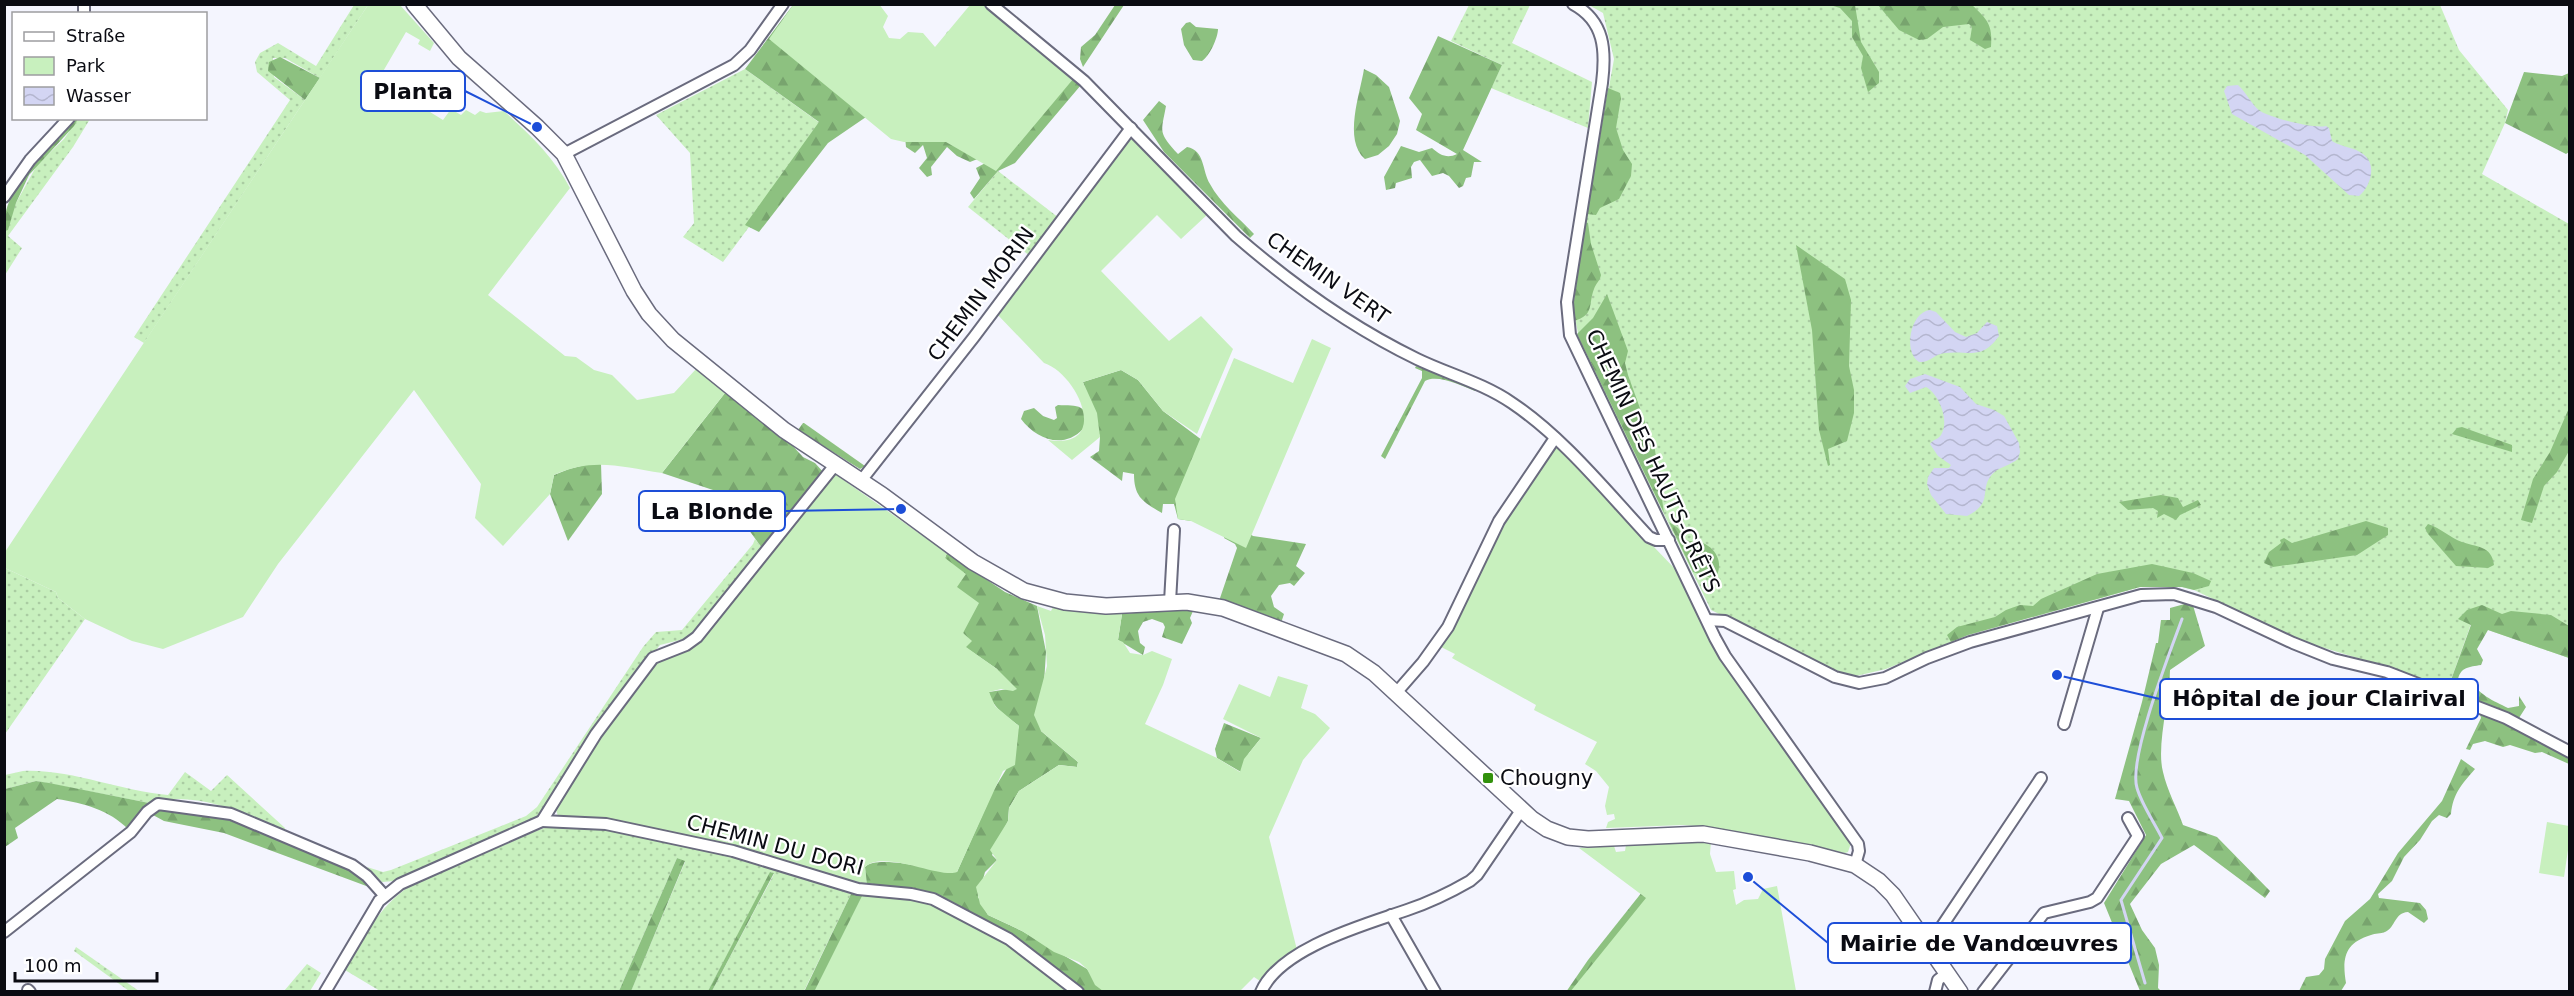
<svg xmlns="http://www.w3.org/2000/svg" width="2574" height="996" font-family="'DejaVu Sans',sans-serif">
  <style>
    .grass { fill: url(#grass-dots) }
    .forest { fill: url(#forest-firs) }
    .park { fill: #c8f0be }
    .water { fill: url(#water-waves) }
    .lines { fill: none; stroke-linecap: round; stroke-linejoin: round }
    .stream { stroke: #d3d5f3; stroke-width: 3 }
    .minor-casing { stroke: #6a6b7e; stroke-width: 14 }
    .secondary-casing { stroke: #6a6b7e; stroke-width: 18 }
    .minor { stroke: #fff; stroke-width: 10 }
    .secondary { stroke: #fff; stroke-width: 15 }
    .poi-dot { fill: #32910c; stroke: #fff; stroke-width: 2 }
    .labels { text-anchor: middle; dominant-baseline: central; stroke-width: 4.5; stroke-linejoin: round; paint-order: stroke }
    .street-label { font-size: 21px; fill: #0a0b12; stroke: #fff }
    .poi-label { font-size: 21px; fill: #0a0b12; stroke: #fff; text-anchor: start }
    .leader { fill: none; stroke: #1d4ed8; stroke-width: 2 }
    .callout-dot { fill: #1d4ed8; stroke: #fff; stroke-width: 2 }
    .callout { fill: #fff; stroke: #1d4ed8; stroke-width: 2 }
    .callout-label { font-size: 22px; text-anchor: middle; font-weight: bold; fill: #0a0b12 }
  </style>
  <defs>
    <pattern id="grass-dots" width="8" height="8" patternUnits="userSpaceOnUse" patternTransform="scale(1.5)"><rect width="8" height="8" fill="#c8f0be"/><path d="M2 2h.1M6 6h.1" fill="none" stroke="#aacca2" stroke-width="1.8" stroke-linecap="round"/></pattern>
    <pattern id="forest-firs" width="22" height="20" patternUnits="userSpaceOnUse" patternTransform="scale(1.5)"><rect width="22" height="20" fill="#8dc180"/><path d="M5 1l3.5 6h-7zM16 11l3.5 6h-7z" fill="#78a46e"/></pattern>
    <pattern id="water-waves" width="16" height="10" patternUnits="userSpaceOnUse" patternTransform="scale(1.5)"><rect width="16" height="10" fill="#d3d5f3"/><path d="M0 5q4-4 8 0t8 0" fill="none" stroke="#b4b6cf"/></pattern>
  </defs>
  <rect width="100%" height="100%" fill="#f4f5fe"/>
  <g class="grass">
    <polygon points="354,5 368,5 320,78 285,58 273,58 274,77 305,100 144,343 134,337 290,100 257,72 255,62 260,53 278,43 316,66"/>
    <polygon points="1469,5 1530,5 1512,43 1592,82 1588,128 1491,88 1502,65 1451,41"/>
    <polygon points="1589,5 2440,5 2459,50 2508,110 2505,123 2482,174 2569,224 2569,658 2471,624 2447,691 2390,668 2305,642 2194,590 2182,587 2140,587 1968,635 1886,669 1856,676 1834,670 1711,610 1580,343 1573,308 1585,222 1614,59 1603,13"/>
    <polygon points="745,69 824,126 723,262 683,237 694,223 690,153 656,115"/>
    <polygon points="78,119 90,119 73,147 8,236 22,248 5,275 5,230 16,203 37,165 64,139"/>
    <polygon points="998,171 1059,218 1030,256 968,207"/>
    <polygon points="755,539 762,548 692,637 660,645 597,724 547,805 534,819 394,881 382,882 367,867 383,872 391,870 526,816 537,807 643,647 656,632 682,630 753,544"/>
    <polygon points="5,568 56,592 58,598 85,619 5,734"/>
    <path d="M23,771c49,-2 96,20 145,24l17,-23 26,19 16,-16 58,53 -1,3c-41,-19 -90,-41 -135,-28l-113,-22 -31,8v-14z"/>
    <path d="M579,825c92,9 184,39 272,69l-47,97h-92l62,-117 -3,-2 -63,119h-77l54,-129 -8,-4 -58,133h-239l-35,-21c19,-32 33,-63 65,-84l126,-55 11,-4z"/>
    <polygon points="76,947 139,991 129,991 74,951"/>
    <polygon points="307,964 321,973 310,991 284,991"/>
  </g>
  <g class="forest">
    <polygon points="793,5 866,117 828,143 759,232 745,225 819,122 745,69"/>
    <polygon points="1115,5 1124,5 1083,67 1080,59 1081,47 1095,35"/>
    <polygon points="1830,5 1855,5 1861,42 1879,72 1879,83 1868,92 1861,68 1863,56 1852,37 1852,21 1840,8"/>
    <path d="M1878,5h94c15,14 21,20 19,42l-6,2 -15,-9 2,-13 -3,-3 -26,3 -16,12 -8,1 -20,-10z"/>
    <polygon points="991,11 1081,85 1015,163 998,171 974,199 970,193 980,178 976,168 991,160 985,156 970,162 957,156 947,147 931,167 932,175 927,177 919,168 927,158 923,145 915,153 906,147 904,126 947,32"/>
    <path d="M1190,22l6,5 22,2c0,9 -9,28 -16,32l-9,-1 -9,-15 -3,-16 5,-6z"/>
    <path d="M1438,36l64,29 -39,85 19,12h-8l-3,15 -5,1 -3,8 -4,2 -10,-12 -6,-3 -11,3 -12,-16 -6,2 -3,5 1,11 -16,5 -1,5 -9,2 -2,-13 17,-31 18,6 13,-4c8,7 15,11 25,6l-41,-24 6,-16 -13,-16z"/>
    <polygon points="280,57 320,78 305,100 268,71 269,62"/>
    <path d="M1364,69l12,6 13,12 11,34 -3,13 -8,12 -11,9 -13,4c-22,-19 -5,-65 -1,-90z"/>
    <polygon points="2524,72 2562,76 2569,73 2569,152 2566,154 2505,123"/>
    <polygon points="1608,88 1620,93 1621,98 1616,128 1623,150 1632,164 1631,176 1619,199 1600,208 1596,215 1587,214"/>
    <path d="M1159,101l7,5c-5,27 -8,26 12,48l9,-7c18,3 15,24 23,37 10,19 29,34 44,50l-4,4 -86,-86 -21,-32z"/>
    <path d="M75,119h3l-4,7 -45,49 -13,28 -8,27 -3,1c-5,-47 47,-78 70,-112z"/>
    <path d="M1585,222l3,1 3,21 10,31c-1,6 -5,8 -7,14 -6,15 1,26 -20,32l-1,-13z"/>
    <polygon points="1796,245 1845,279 1851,300 1849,366 1854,390 1854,413 1847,441 1828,449 1830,465 1828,466 1819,430 1812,330"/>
    <polygon points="1607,294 1628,351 1625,363 1628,375 1655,450 1664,513 1577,334 1593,318"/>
    <path d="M1416,366l59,22v3c-14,-5 -37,-17 -50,-10l-40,78 -4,-3 41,-78v-7l-7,-3z"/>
    <path d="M1121,370l17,10 25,31 47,35 -19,75 -13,-2 -4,-15h-11l-1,9c-19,-11 -28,-16 -28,-39l-11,-2 -1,9 -32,-24 9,-6 1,-14 -17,-55z"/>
    <polygon points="725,393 789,442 803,457 815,463 824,473 762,548 722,493 662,473"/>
    <path d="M1058,405c19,1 33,-2 25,24 -20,21 -47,10 -62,-10l3,-8 10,-3 9,8 11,4 3,-2 -2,-11z"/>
    <polygon points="2569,408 2569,451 2557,472 2544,486 2532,523 2521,520 2533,479 2550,452"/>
    <polygon points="803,423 804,423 865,466 860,469 798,430"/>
    <polygon points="2462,427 2512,445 2512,452 2452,434 2457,428"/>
    <polygon points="593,463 601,464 602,494 568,541 550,494 554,475 569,469"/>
    <polygon points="2161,495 2178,498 2183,507 2198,500 2201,505 2180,515 2176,520 2164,514 2157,518 2158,511 2153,508 2128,510 2119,502"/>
    <polygon points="1230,519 1253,536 1306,544 1296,566 1305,573 1294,586 1290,583 1279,585 1271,596 1274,607 1284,614 1281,623 1219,601 1237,548 1235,544 1224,538"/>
    <polygon points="2366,521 2388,528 2388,535 2357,555 2273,567 2264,563 2269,552 2281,543 2280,540 2284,538 2292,543"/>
    <path d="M1669,522l9,6 8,12c5,2 9,0 14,2 16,5 24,21 16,35l-5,1 -18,-6z"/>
    <path d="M2428,524c13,4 22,14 34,18 13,5 30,3 32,23l-6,3 -32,-2 -28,-32 -3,-6z"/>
    <path d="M947,553l58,39 32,14 9,46 -5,79 37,31 -1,5 -18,-2 -40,26 -10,17 -1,13 -16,34 5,5 -12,12 -7,25 10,18 34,16 65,38 16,22h-17l-72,-56 -67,-36 -26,-9 -55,-7 -1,-16c13,-13 73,4 92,5l36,-81 14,-23 12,-42c-11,-9 -28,-19 -30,-34l19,-3 -11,-20 -32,-22 -8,-60 -12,-29z"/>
    <polygon points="2152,564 2193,573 2211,581 2209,586 2194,590 2182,587 2140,587 1968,635 1951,642 1947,635 1957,627 1995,617 2006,610 2020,605 2033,606 2041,599 2097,574"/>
    <path d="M2192,602l13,44 -35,24c0,30 -14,75 -7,102 4,18 14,36 20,53l34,12 53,54 -5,7 -71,-53 -33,19 -31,40 12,26 13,18 4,17 -1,23 3,3h-21l-36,-88 42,-68 -17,-34 -14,-2 27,-97 14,-59h2l3,-23h9v-12z"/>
    <path d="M2482,605l20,9 9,-3 40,4 18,11v32l-81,-28 -11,19 6,11 -2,5c-12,2 -20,2 -23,14l3,6 4,1 2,-8h4c5,16 23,23 37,30l11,-2v-10l7,11 -7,11 -72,-27 24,-66 -13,-6 9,-9z"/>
    <polygon points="1168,610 1193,611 1190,618 1192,623 1182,644 1162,637 1165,627 1163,623 1152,619 1143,622 1138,631 1140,643 1145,647 1143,655 1118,640 1122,614"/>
    <polygon points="2479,711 2520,729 2564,754 2569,760 2569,764 2542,752 2535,753 2510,745 2503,747 2485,741 2473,744 2470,750 2466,749 2481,718"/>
    <polygon points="1224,723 1261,738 1249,753 1241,772 1217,758 1215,749"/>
    <path d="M2461,759l14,10c-14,16 -22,25 -24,45l-4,4 -8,-3 -7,6 -12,19 -16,17 -12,24 -14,13 1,4 41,5 6,7 2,9 -4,4 -16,-11c-14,1 -12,15 -23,20 -4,2 -10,1 -14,3 -27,8 -29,24 -25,48l-5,8h-42l7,-14 13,-2 5,-6 1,-10 20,-38 25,-22 28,-46 44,-52z"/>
    <path d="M36,781l13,2 100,20 -21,26c-19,-19 -44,-26 -71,-30l-42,29 3,10 -13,9v-58z"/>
    <polygon points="159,810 226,819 341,865 352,870 369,887 224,833 164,821 153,815"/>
    <polygon points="677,858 685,861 632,989 631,991 619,991"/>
    <polygon points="770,872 774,873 712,991 708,991"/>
    <polygon points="1650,882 1656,894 1607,991 1566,992 1588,960"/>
    <polygon points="851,894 911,899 1004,942 831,991 804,992"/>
  </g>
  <g class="park">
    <polygon points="879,4 888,16 883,27 889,38 900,39 908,32 923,33 935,47 970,5 983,5 1074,78 996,171 946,142 904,142 891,139 769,39 793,5"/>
    <path d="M368,5h32l34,38 -4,8 -12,-7 2,-4 -14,-8 -28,48 65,40 8,-11 10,6 5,-5 9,5 5,-4 6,2 18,-2c26,24 50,46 66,77l-82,107 77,61 11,1 18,13 18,5 25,25 37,-7 22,-24 29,24 -63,80c-41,-6 -69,-16 -108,2l-4,19 -47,52 -28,-28 6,-34 -67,-94 -136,174 -35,53 -80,32 -31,-8 -47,-22 -27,-21 -2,-6 -51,-24v-16z"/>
    <path d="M1130,136l78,78 -27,25 -24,-24 -56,56 68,70 32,-25 32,33 -36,85 -34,-23 -25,-31 -17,-10 -38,12 14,31 3,24 -28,23 -24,-20c64,10 30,-66 -4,-77l-48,-50z"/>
    <polygon points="1312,339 1331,348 1246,548 1191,521 1178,519 1175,499 1234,358 1293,383"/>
    <polygon points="1557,446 1678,572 1719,657 1851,843 1848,852 1845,853 1709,827 1683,825 1606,828 1608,822 1615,819 1614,814 1607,815 1605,806 1609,787 1596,771 1585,764 1597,742 1534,710 1536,705 1452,658 1455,654 1439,646 1500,528 1553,447"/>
    <path d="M835,474l112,79 -2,5 21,16 -9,13 22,16 -16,30 9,8 -6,6 31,22 20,20 -4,2 -12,-2 -12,3 6,14 24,20 -4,39 -12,6 -46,101c-16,7 -74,-23 -92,-5l2,17 -272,-65 -37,-3 -3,-9 56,-88 45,-57 30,-12z"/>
    <polygon points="1037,606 1051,611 1053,607 1079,612 1122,614 1118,640 1123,642 1130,653 1143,655 1152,651 1172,659 1163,685 1145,724 1217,758 1240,772 1244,759 1261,738 1223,719 1239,684 1270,697 1278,676 1308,685 1301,708 1315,714 1330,728 1303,760 1269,837 1297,950 1282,957 1260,981 1254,977 1240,991 1103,991 1095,985 1087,969 1079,962 1054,952 1022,931 988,915 980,904 976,887 997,860 990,850 1008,821 1009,808 1019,791 1059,765 1077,767 1078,762 1041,731 1034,715 1047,666 1045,635"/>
    <polygon points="2547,822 2569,826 2569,843 2564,877 2539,873"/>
    <polygon points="1711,841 1710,854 1716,872 1734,871 1736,889 1733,890 1736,905 1744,900 1758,899 1763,889 1777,886 1796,991 1570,992 1646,898 1579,848 1614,846 1616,852 1625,851 1626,845"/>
    <polygon points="862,896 922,901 945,911 1004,942 1069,992 814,992"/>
  </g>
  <g class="water">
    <path d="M2238,85c8,7 14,20 22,26 12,7 53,18 66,15l3,2 3,13c9,6 22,6 31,13 15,11 7,33 -4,42l-10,-1 -44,-40 -73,-41 -8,-23 3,-5z"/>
    <path d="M1930,310l6,2 19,20 11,5 11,-4 10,-11 10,4 2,10c-18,25 -29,14 -54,17 -11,1 -15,10 -26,9 -16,-10 -9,-50 11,-52z"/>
    <path d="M1925,374l35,13 16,17 18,6 10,6 15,27 1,9 -2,7c-8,7 -22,8 -28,18 -10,15 3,26 -23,39l-21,-2 -15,-19 -4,-11 1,-7 6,-9h15l2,-3 -13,-9 -8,-12c3,-5 8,-4 11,-9 9,-14 -2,-41 -15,-48l-16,6 -5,-7 5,-7z"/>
  </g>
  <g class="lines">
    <path class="stream" d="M2145,983l-24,-83 41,-62c-8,-16 -20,-33 -25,-50 -9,-29 33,-136 45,-169"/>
    <defs>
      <g id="minor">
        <polyline points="84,4 84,14"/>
        <path d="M991,4l93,77 152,155c53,46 117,92 181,123 31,15 66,24 95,44 52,35 94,88 137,134l7,3h13"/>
        <path d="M1573,4c32,17 33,47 29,79l-35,219 3,33 145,303 10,18 133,188 1,7 -4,14"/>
        <polyline points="564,154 734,65 750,50 783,4"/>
        <polyline points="4,197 30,160 69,118"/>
        <polyline points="860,482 974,337 1131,128"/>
        <polyline points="1170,602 1174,530"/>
        <polyline points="1707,620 1725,621 1835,677 1859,683 1885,678 1927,658 1970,642 2141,595 2174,594 2216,607 2293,643 2333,659 2387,672 2506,718 2570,752"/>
        <polyline points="1396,693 1423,662 1448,627 1499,521 1555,438"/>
        <polyline points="2064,724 2098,608"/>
        <polyline points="542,821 606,824 733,851 858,889 911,894 933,899 1009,939 1078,992"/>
        <polyline points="1391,915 1435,992"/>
        <polyline points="4,932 131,832 147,812 158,804 231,814 352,865 367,876 384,895"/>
        <polyline points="1928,947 2041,778"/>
        <polyline points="28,990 30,992"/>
        <polyline points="325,992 379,901 400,884 542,821 596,734 653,658 686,645 697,637 835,465"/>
        <path d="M1261,992c19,-44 103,-67 146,-82 21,-7 44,-18 63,-29l7,-6 45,-66"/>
        <polyline points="1935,992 1938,980 1947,973"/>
        <polyline points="1983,992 2044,913 2090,902 2097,898 2138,836 2128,818"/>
      </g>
      <polyline id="secondary" points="414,4 459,58 537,127 564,154 634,291 649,314 673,340 784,430 882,495 973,562 1024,591 1065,602 1106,606 1187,602 1223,608 1346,654 1374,673 1532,819 1547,829 1568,837 1588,839 1703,834 1810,853 1855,865 1879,881 1893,895 1960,992"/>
    </defs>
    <use href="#minor" class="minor-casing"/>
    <use href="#secondary" class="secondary-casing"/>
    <use href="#minor" class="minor"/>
    <use href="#secondary" class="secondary"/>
  </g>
  <rect class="poi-dot" x="1482" y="772" width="12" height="12" rx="3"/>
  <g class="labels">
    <g class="street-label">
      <text transform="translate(1328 278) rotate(35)">CHEMIN VERT</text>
      <text transform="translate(981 294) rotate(-53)">CHEMIN MORIN</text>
      <text transform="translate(1653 461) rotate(65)">CHEMIN DES HAUTS-CRÊTS</text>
      <text transform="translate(775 845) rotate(15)">CHEMIN DU DORI</text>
    </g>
    <g class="poi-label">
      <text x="1500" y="778">Chougny</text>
    </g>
  </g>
  <path class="leader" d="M537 127L465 91M901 509L785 511M2057 675L2160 699M1748 877L1828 943"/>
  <g class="callout-dot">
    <circle cx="537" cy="127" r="6"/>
    <circle cx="901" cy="509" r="6"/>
    <circle cx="2057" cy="675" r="6"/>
    <circle cx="1748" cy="877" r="6"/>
  </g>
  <g class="callout">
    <rect x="361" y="71" width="104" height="40" rx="6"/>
    <rect x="639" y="491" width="146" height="40" rx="6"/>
    <rect x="2160" y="679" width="318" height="40" rx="6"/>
    <rect x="1828" y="923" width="303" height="40" rx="6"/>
  </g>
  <g class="callout-label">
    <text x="413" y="99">Planta</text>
    <text x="712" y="519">La Blonde</text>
    <text x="2319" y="706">Hôpital de jour Clairival</text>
    <text x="1979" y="951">Mairie de Vandœuvres</text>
  </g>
  <rect width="2574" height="996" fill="none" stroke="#0a0b12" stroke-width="12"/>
  <rect x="12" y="12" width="195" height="108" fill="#ffffff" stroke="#9d9da0" stroke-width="1.5"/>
  <rect x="24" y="32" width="30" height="9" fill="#ffffff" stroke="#9d9da0" stroke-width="1.5"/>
  <text x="66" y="42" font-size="18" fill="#0a0b12">Straße</text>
  <rect x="24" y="57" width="30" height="18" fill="#c8f0be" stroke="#9d9da0" stroke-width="1.5"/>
  <text x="66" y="72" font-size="18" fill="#0a0b12">Park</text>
  <rect x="24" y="87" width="30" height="18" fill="url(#water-waves)" stroke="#9d9da0" stroke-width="1.5"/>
  <text x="66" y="102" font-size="18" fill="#0a0b12">Wasser</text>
  <path d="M15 972v9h142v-9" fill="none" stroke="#0a0b12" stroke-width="3"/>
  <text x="24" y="972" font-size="18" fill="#0a0b12" stroke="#ffffff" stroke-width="4.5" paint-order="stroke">100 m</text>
</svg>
